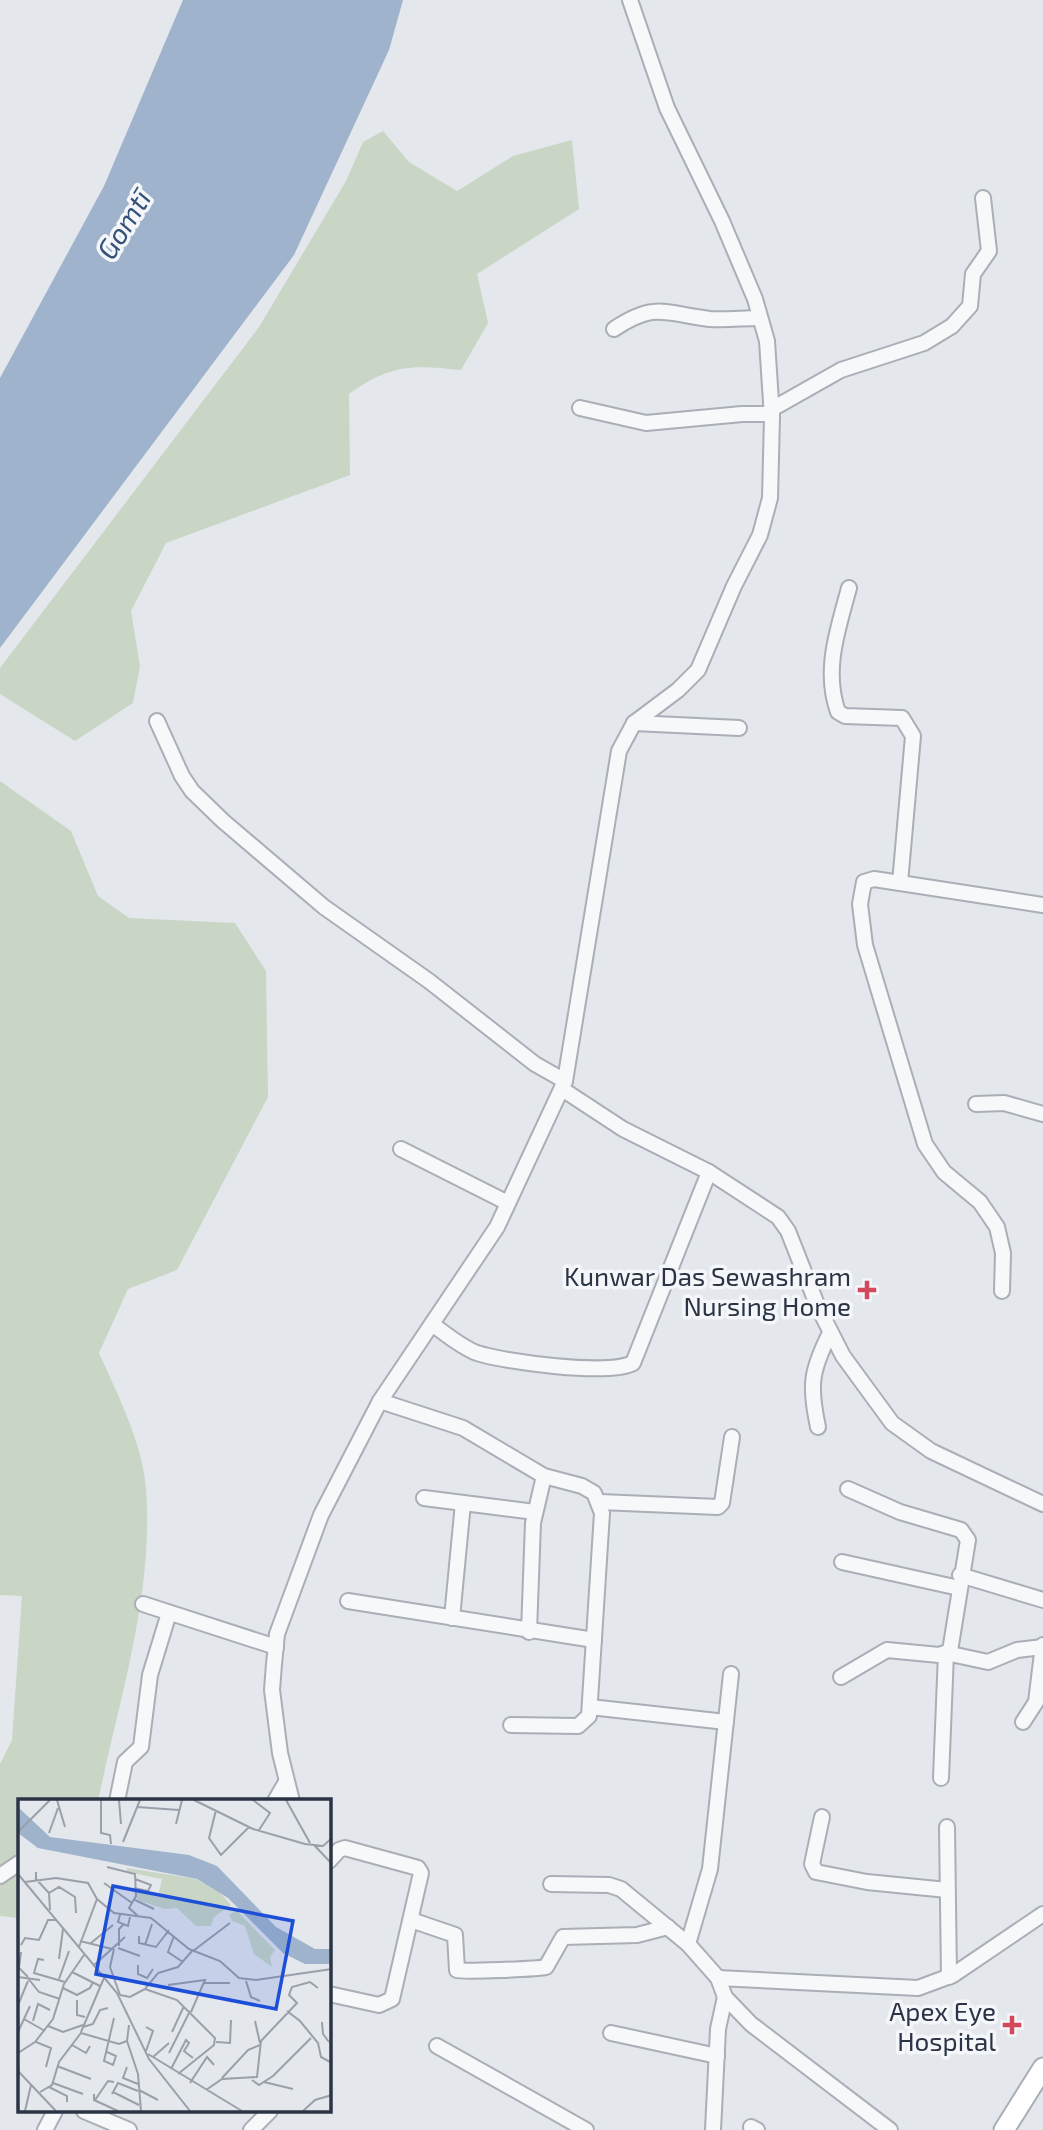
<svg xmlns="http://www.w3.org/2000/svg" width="1043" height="2130" font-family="'Exo 2',sans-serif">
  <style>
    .green { fill: #c9d6c5 }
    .water { fill: #9fb4cc }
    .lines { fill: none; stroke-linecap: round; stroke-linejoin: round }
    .minor-casing { stroke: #a9aeb7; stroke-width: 18 }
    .secondary-casing { stroke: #a9aeb7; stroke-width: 23 }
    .minor { stroke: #f7f8fa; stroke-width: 14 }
    .secondary { stroke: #fff; stroke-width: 19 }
    .poi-dot { fill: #d1495b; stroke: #f4f6f9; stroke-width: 2.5 }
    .labels { text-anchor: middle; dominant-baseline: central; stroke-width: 7; stroke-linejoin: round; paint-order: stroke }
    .poi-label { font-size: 26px; fill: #2b3445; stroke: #f4f6f9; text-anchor: end }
    .water-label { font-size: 28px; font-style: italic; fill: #34527a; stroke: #f4f6f9 }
    .inset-road { fill: none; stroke: #9a9fa9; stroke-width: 2 }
    .view { fill: #1d4ed8; fill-opacity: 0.15; stroke: #1d4ed8; stroke-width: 3.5 }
    .inset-edge { fill: none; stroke: #2b3445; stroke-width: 3.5 }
  </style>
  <rect width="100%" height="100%" fill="#e4e7ec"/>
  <g class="green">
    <path d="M383,131l26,31 48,29 56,-35 59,-16 7,69 -102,65 11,49 -27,47c-49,-5 -70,-6 -112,24l1,81 -184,68 -35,68 9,55 -7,37 -58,38 -75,-47v-26l259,-341 87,-146 17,-39z"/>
    <path d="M0,781l71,50 27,65 31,22 106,5 31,48 2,126 -91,173 -49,19 -29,64c18,40 44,91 47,136 8,104 -27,211 -48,312h-79v117l-19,-2v-152l12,-24 10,-144 -22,-1z"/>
  </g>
  <polygon class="water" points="183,0 403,0 389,50 294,255 0,648 0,378 104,186"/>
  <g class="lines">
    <defs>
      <g id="minor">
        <path d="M614,329c42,-28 51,-15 96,-10 16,1 34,-1 50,-1"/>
        <polyline points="580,408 646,423 742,414 772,414"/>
        <polyline points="772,409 841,370 924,343 952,326 970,306 973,274 989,251 983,198"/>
        <path d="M849,588c-11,41 -26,82 -11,124l7,4 57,2 11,18 -13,147"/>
        <polyline points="157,721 182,776 192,791 223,821 324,907 429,981 535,1064 565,1081"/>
        <polyline points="634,723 739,728"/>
        <polyline points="562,1089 623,1129 709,1172 778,1217 788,1231 818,1307 843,1356 892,1423 931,1451 1043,1504"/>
        <polyline points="976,1104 1004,1103 1043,1114"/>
        <polyline points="401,1149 508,1203"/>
        <polyline points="1002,1291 1003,1253 997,1227 980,1202 944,1172 925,1144 865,945 860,904 864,882 874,879 1043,905"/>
        <path d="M432,1324c14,10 29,23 45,29 27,9 132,23 156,10l76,-191"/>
        <polyline points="380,1401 463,1428 544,1476 582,1486 594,1493 602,1513 589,1716 578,1726 511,1725"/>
        <path d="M818,1427c-9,-42 -7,-56 12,-94"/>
        <polyline points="424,1498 535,1512"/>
        <polyline points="600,1502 718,1507 722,1503 732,1437"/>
        <polyline points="842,1562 959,1588"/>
        <polyline points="960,1575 1043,1600"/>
        <polyline points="348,1601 594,1640"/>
        <polyline points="143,1604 276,1647"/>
        <polyline points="452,1618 463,1503"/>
        <polyline points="529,1632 533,1523 544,1476"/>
        <polyline points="841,1677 887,1650 939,1655 950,1651 968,1540 961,1530 900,1512 848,1489"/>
        <polyline points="590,1707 726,1722"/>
        <polyline points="1023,1722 1036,1702 1043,1645"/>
        <polyline points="941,1778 946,1653 988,1662 1017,1650 1043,1647"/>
        <polyline points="117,1801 125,1762 141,1747 150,1675 169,1613"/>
        <polyline points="275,1801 286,1782"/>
        <polyline points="292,1801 280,1753 272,1690 274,1664 277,1634 321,1515 380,1401 497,1227 565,1081 619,751 634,723 678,690 698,670 734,586 760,535 770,498 772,417 767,341 755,299 722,221 667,108 630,0"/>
        <polyline points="822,1817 812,1864 816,1872 867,1882 947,1890"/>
        <polyline points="947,1827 949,1977"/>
        <polyline points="329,1861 339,1850 345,1848 418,1868 421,1873 392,1999 379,2005 329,1994"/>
        <polyline points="0,1876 19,1863"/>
        <polyline points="551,1884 609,1885 621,1889 688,1944 718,1978 725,1997 751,2024 890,2130"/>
        <path d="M411,1920l44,15 2,35c6,2 80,-1 89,-3l17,-30 74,-2 31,-8"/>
        <polyline points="688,1944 710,1869 731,1674"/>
        <polyline points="718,1978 918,1988 953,1975 1043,1914"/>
        <polyline points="611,2033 717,2056"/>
        <polyline points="437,2046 586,2130"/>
        <polyline points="84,2111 129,2130"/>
        <polyline points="751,2127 757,2130"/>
        <polyline points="45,2130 55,2111"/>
        <polyline points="251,2130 270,2111"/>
        <polyline points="713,2130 718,2029 725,1997"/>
      </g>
      <polyline id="secondary" points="1004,2130 1043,2068"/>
    </defs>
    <use href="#minor" class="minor-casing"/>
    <use href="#secondary" class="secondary-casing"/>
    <use href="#minor" class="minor"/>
    <use href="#secondary" class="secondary"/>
  </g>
  <g class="poi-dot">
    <path d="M863.5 1279.5h7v7h7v7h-7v7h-7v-7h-7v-7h7z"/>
    <path d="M1008.5 2014.5h7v7h7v7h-7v7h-7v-7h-7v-7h7z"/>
  </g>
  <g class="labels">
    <g class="poi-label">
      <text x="851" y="1275">Kunwar Das Sewashram<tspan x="851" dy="30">Nursing Home</tspan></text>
      <text x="996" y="2010">Apex Eye<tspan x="996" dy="30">Hospital</tspan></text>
    </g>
    <g class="water-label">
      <text transform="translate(123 224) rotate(-58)">Gomtī</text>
    </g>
  </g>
  <g transform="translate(18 1799)">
    <rect width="313" height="313" fill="#e4e7ec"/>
    <path d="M109,69l69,11 24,14 11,12 -17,12 -3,9h-15l-19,-18 -12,1 -27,-9 -6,-12 26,9 4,-18 -35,-7zM218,111l39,40 -5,7 2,10 -18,-13 -9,-28 -13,-5 -3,-6z" fill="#c9d6c5"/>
    <path d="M0,8l32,30 139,18 28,11 59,61 39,22h16v15h-26l-22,-11 -55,-55 -31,-19 -159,-31 -20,-15z" fill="#9fb4cc"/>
    <path class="inset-road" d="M39,1l8,27M83,1v33l9,2 1,9M101,1l2,24M176,1l59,29 52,15 18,2 9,-8M235,1l17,13 -11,17M268,1l24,43M119,8l42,3M198,11l-7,28 12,17 28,-28M158,25l6,-24M0,33l32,-32M31,34l9,-25M105,43l17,-42M296,46l18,19M89,68l28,7 1,22 -7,12 9,8M18,73v7l13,14M0,75l99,119 32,66 41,52M7,83l31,-4 32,5 9,16 17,14 37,5 38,31 31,12 19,17 17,2 76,-11M86,84l28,20M116,89l14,3 3,-6 -16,-6M117,101l19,9M32,111l-1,-17 10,-6 16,10 1,16M102,116l-2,7 10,4 2,-9M121,137v7l17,4 13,-17M156,137l-6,16 15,10M62,142l32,8M73,144l22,-18M3,146l4,-7 14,2 9,-20h9M127,146l7,-21M101,147v-17l5,-5M61,148l18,-48M100,149l22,8M96,150l-4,18 10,28M175,152l37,-28M3,153l-2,16 9,9M41,160l4,-30M26,161l-6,-1 -4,14 31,9M120,166v9l9,4 6,-9M75,167l32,-29M54,173l28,14M0,178l22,3M9,178l12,15 21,7M41,180l10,-28M228,182l5,16 9,4M186,184h26M150,186l37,-5 -14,32M45,189l14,7 13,-7 3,-6M127,190l32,11 38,38 -1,7 -36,29M102,196l10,2 15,-8 13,-16 20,-6 14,-16M59,201v15l8,2M0,206l10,-24M269,212l13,10 18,22 3,14 11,6M6,220l21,12M15,222l5,-17 12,6M237,222l5,22M304,223l1,12 6,8M111,226l-2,16 11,33 3,37M30,227l15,6 20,-7M65,228l10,-3 7,-14 8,-2M0,233l12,-26M63,233l23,-54M154,233l12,-26M18,243l15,6 -5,19M198,243l14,1 1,-23M54,246l14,8 4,-7M128,252l7,-20 -7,-4M89,253l9,4 -3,9 -9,-4 10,-43M0,254l17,-11 18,-23 11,-35 20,-29M151,254l21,-42M130,255l94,57M135,258l16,-14M39,267l34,13M109,268l-4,11 15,6M153,270l15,-29 3,3 -5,8 9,7M0,272l38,40M204,279l26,-28 12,-5M234,281l7,5 14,-9 38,-38M246,283l29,7M35,284l30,11M172,284l17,-26 7,8M31,288l18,9v6M121,291l19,10M188,291l16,-11 35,-2 4,-36 36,-38 -8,-8 3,-8 18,-5 8,6M22,293l12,-7 7,-23 22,-29 38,11 8,-3M95,293l26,13M76,295v6l24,11M94,295l6,-11 20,8M77,301l13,-19 6,1M7,312l6,-26M285,312l12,-11 17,-5"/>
    <path class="view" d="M95,87l180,35 -17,88 -180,-35z"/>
    <rect width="313" height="313" class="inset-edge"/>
  </g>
</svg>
